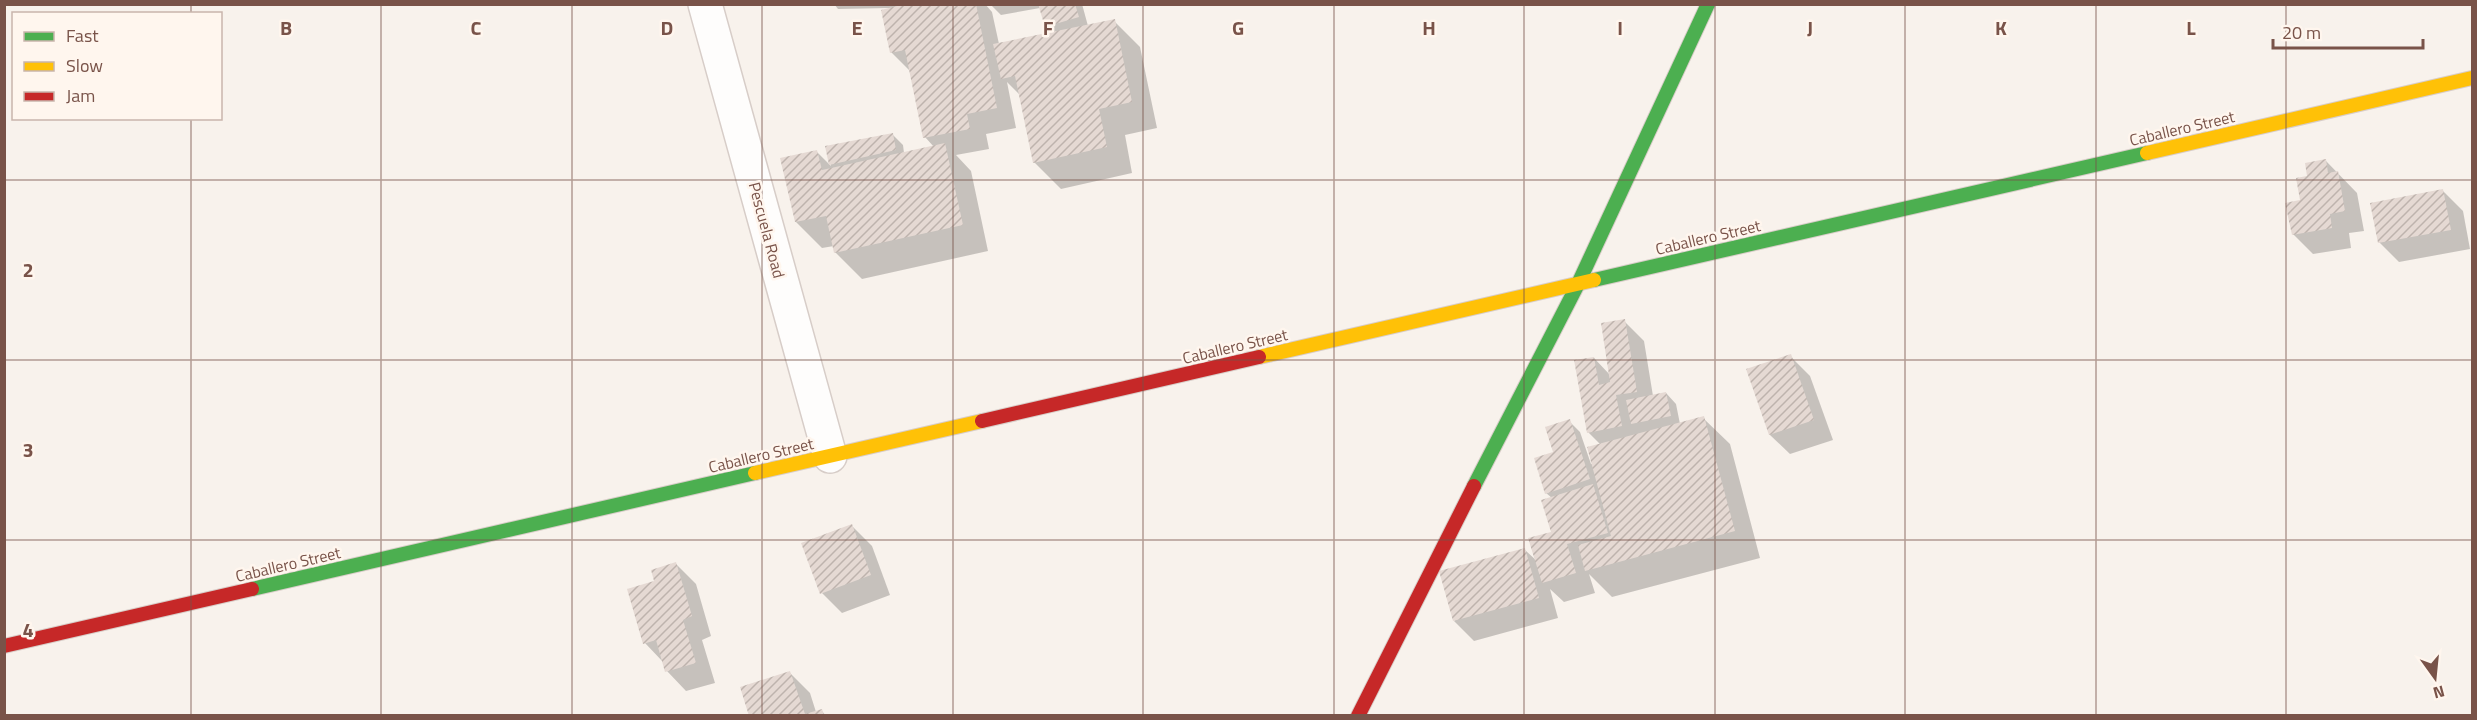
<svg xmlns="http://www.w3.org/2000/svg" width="2477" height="720" font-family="'Titillium Web',sans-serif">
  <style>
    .shadow { fill: #0003 }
    .building { fill: url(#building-hatch) }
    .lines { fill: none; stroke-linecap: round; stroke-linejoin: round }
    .street-casing { stroke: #d7cdc8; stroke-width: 36 }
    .fast-casing { stroke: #d8cdc8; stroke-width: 16 }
    .slow-casing { stroke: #d8cdc8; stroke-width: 16 }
    .jam-casing { stroke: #d8cdc8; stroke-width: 16 }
    .street { stroke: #fefdfc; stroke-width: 33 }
    .fast { stroke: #4caf50; stroke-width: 14 }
    .slow { stroke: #ffc107; stroke-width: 14 }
    .jam { stroke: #c62828; stroke-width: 14 }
    .grid { fill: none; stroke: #795349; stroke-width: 1.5; stroke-opacity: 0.55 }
    .labels { text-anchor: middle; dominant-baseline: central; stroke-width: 5; stroke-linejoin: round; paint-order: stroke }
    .street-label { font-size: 16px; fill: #795349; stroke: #fff6ee }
    .grid-label { font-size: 20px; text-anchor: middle; font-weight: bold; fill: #795349; stroke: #fff6ee; stroke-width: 5; stroke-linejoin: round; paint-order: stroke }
  </style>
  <defs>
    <pattern id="building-hatch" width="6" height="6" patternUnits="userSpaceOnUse" patternTransform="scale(1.5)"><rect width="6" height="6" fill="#e5d9d3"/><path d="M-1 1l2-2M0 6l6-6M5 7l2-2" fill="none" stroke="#beb3ad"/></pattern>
  </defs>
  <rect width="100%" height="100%" fill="#f8f2ec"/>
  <g class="shadow">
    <polygon points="834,4 985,4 992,12 999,44 1053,33 1046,26 1040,8 1001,15 990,4 1082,4 1088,26 1114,21 1140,47 1157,128 1125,135 1132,173 1061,189 1034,162 1021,96 1007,82 1016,128 986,134 989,149 956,155 971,171 988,251 862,279 835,252 834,246 822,248 796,222 817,152 831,166 827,148 892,134 903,145 904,153 934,147 925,137 911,72 892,53 889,8 838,9"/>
    <polygon points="2326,161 2357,193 2364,231 2349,233 2351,248 2313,254 2293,234 2309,177"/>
    <polygon points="2443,191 2463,211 2470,249 2399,262 2379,242"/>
    <polygon points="1624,321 1644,341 1653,396 1666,393 1676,404 1680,424 1703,418 1730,444 1760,558 1612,597 1589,574 1595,593 1564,602 1550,589 1558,618 1474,641 1454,621 1525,550 1538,562 1553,533 1552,498 1546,493 1555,453 1569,421 1580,432 1591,464 1593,464 1601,445 1588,432 1594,358 1611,376"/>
    <polygon points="1790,356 1810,376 1833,440 1790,454 1770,435"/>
    <polygon points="852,526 872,546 890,595 842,613 822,593"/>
    <polygon points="676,564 696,584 711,636 702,640 715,683 686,691 667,671 664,663 645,643 656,582"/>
    <polygon points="790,673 810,693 816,712 822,711 826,716 750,716"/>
  </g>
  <g class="building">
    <polygon points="905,4 976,4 997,108 967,114 970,129 923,138 905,50 890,53 881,10"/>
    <polygon points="1038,4 1075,4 1079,17 1045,27"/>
    <polygon points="1115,19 1132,102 1099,109 1107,147 1033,163 1015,76 1001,79 993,44"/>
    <polygon points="893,133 896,150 829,165 825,146"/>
    <polygon points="945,143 963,225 834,253 826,216 795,222 780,158 817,150 822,170"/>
    <polygon points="2326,159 2328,173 2338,171 2345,211 2330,214 2332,228 2292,235 2285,203 2300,200 2296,178 2307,176 2305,163"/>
    <polygon points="2443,189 2451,230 2378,243 2370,203"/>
    <polygon points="1625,319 1637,392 1616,395 1622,426 1587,433 1574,360 1594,357 1599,385 1610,382 1601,323"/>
    <polygon points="1791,354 1814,420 1769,435 1746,369"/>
    <polygon points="1666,392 1671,416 1631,424 1626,400"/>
    <polygon points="1704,416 1735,531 1585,571 1578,545 1611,536 1587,447"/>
    <polygon points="1570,419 1590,479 1545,494 1534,458 1553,452 1545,427"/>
    <polygon points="1593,484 1608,533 1567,544 1576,573 1542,583 1528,538 1551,532 1541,500"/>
    <polygon points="852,524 871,575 820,594 801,543"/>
    <polygon points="1525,548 1539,598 1453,621 1439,571"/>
    <polygon points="676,562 692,616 683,620 696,663 665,672 656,640 643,644 627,589 654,581 651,570"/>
    <polygon points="790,671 805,714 822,709 824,716 749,716 740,687"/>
  </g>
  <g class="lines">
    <defs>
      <polyline id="street" points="705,4 830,456"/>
      <g id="fast">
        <polyline points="1594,280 2147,153"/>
        <polyline points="1474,486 1578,284 1708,4"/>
        <polyline points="252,589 755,473"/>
      </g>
      <g id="slow">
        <polyline points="2147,153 2472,78"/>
        <polyline points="1259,357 1594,280"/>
        <polyline points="755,473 982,421"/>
      </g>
      <g id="jam">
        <polyline points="982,421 1259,357"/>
        <polyline points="4,646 252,589"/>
        <polyline points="1358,716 1474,486"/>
      </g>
    </defs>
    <use href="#street" class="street-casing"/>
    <use href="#fast" class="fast-casing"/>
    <use href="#slow" class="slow-casing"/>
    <use href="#jam" class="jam-casing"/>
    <use href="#street" class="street"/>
    <use href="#fast" class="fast"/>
    <use href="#slow" class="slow"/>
    <use href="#jam" class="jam"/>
  </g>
  <path class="grid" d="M191,4v10M381,4v712M572,4v712M762,4v712M953,4v712M1143,4v712M1334,4v712M1524,4v712M1715,4v712M1905,4v712M2096,4v712M2286,4v712M191,118v598M4,180h2468M4,360h2468M4,540h2468"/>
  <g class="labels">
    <g class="street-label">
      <text transform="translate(2182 128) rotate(-13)">Caballero Street</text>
      <text transform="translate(767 230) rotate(75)">Pescuela Road</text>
      <text transform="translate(1708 237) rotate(-13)">Caballero Street</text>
      <text transform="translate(1235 346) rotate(-13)">Caballero Street</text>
      <text transform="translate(761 455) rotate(-13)">Caballero Street</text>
      <text transform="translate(288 564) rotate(-13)">Caballero Street</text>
    </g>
  </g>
  <g class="grid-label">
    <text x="286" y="35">B</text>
    <text x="476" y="35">C</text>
    <text x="667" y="35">D</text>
    <text x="857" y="35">E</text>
    <text x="1048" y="35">F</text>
    <text x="1238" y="35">G</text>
    <text x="1429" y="35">H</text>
    <text x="1620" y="35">I</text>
    <text x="1810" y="35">J</text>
    <text x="2001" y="35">K</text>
    <text x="2191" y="35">L</text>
    <text x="28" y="277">2</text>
    <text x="28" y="457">3</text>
    <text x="28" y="637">4</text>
  </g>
  <rect width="2477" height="720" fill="none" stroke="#795349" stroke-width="12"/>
  <rect x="12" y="12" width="210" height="108" fill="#fff6ee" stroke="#c9b5ac" stroke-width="1.5"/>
  <rect x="24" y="32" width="30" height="9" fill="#4caf50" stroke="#c9b5ac" stroke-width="1.5"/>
  <text x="66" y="42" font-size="18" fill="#795349">Fast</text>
  <rect x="24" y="62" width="30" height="9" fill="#ffc107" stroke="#c9b5ac" stroke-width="1.5"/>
  <text x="66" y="72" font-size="18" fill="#795349">Slow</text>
  <rect x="24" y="92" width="30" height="9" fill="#c62828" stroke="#c9b5ac" stroke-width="1.5"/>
  <text x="66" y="102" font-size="18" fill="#795349">Jam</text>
  <g transform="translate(2435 678) rotate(165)" stroke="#fff6ee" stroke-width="4.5" paint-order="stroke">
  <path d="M0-4.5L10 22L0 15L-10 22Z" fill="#795349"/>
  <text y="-9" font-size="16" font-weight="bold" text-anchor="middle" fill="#795349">N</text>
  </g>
  <path d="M2273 39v9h150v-9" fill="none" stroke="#795349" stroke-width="3"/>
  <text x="2282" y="39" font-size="18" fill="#795349" stroke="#fff6ee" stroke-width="4.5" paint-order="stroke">20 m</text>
</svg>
